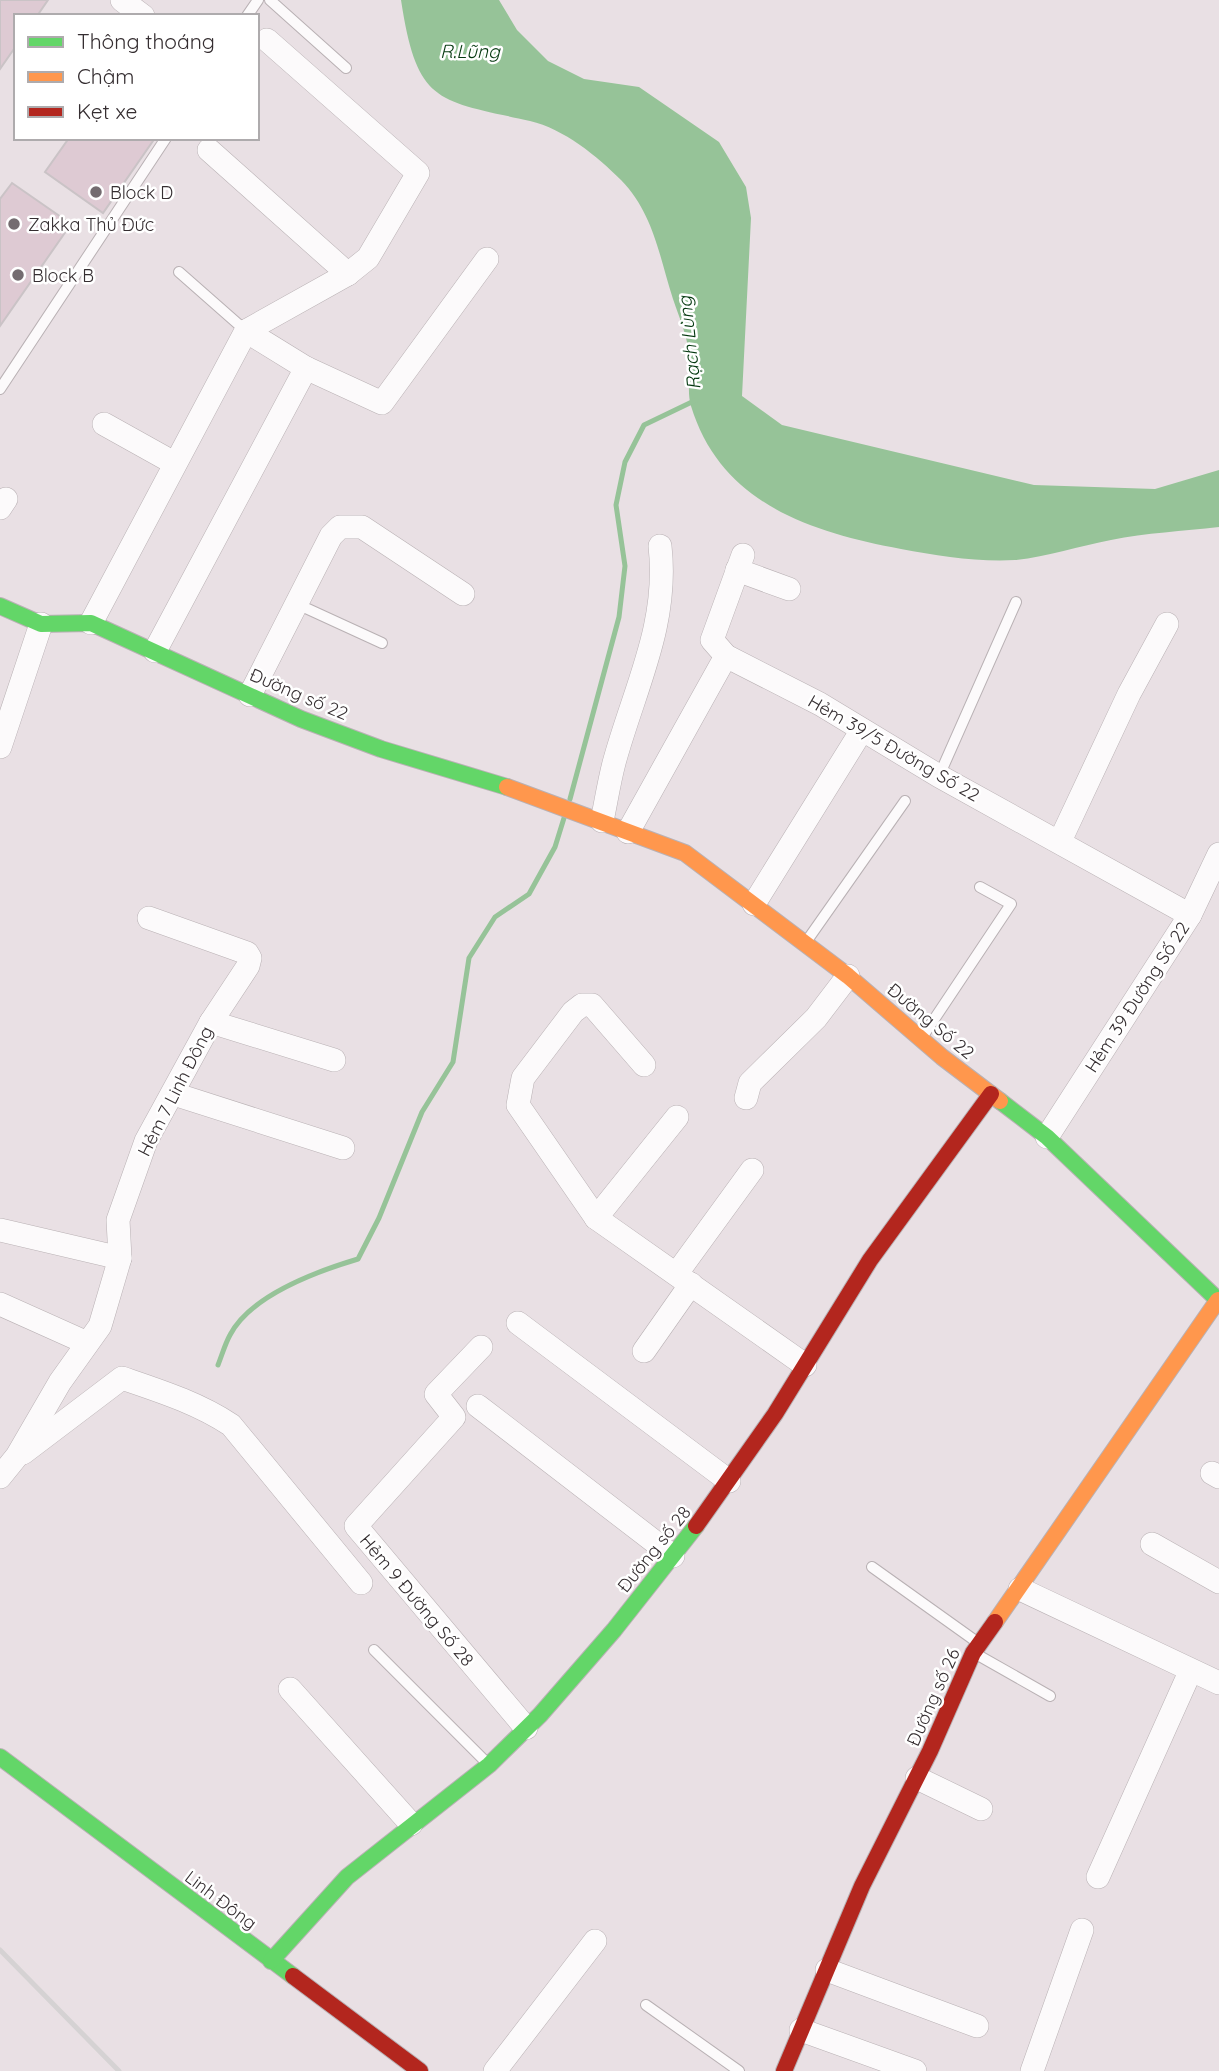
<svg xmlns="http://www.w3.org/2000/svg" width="1219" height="2071" font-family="Quicksand,sans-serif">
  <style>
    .water { fill: #96c398 }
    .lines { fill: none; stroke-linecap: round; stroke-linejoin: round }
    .stream { stroke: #96c398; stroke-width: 5 }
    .building { fill: #decad3; stroke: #cac3c6; stroke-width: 2 }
    .lane-casing { stroke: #b9b1b4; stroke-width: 12 }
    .street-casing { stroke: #b9b1b4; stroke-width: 24 }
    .fast-casing { stroke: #b9b1b4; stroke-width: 18 }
    .slow-casing { stroke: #b9b1b4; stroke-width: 18 }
    .jam-casing { stroke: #b9b1b4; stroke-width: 18 }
    .lane { stroke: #fcfafb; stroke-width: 10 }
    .street { stroke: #fcfafb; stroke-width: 23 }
    .fast { stroke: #63d668; stroke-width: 16 }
    .slow { stroke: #ff974d; stroke-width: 16 }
    .jam { stroke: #b3261e; stroke-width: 16 }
    .rail { stroke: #d5d2d3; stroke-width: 5 }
    .poi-dot { fill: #746c70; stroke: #fff; stroke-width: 2.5 }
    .labels { text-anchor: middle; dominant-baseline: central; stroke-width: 5; stroke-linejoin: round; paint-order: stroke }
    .poi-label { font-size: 18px; fill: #352e31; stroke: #fff; text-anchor: start }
    .street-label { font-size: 18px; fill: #352e31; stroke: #fff }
    .water-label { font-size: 19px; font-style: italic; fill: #04380f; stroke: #fff }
  </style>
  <rect width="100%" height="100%" fill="#e9e0e4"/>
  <path class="water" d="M401,0h98l18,30 31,31 36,18 55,8 80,55 27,45 5,31 -9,178 40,29 252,60 121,4 64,-19v57c-36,4 -73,6 -108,13 -32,6 -64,17 -96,20 -38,2 -77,-4 -114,-11 -90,-17 -180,-45 -210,-143 -5,-17 1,-35 -2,-52 -2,-19 -10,-37 -16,-55 -14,-43 -19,-85 -52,-119 -24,-24 -57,-51 -91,-59 -94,-21 -113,-17 -129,-121z"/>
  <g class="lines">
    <g class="stream">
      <polyline points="570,799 619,617 625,566 616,505 625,462 644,425 696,400"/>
      <path d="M218,1365c4,-10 7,-21 12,-30 21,-40 88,-64 128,-76l21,-41 43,-106 31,-50 16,-104 26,-41 34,-23 26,-47 9,-29"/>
    </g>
  </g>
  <g class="building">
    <polygon points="0,0 48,0 37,16 16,16 16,46 0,69"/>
    <polygon points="69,138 155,138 103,213 45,172"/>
    <polygon points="12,183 71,224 0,326 0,199"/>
  </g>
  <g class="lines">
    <defs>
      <g id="lane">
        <polyline points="270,0 346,68"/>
        <polyline points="247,16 258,0"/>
        <polyline points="179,272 246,331"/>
        <polyline points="0,389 166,138"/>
        <polyline points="297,604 382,643"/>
        <polyline points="939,776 1016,602"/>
        <polyline points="806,942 905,801"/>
        <polyline points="923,1036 1011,904 980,887"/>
        <polyline points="872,1567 977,1642"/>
        <polyline points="374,1650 487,1763"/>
        <polyline points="976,1654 1050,1696"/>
        <polyline points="646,2005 739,2071"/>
      </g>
      <g id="street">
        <polyline points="122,0 143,16"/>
        <polyline points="209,150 348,274"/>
        <polyline points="246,331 306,368 382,403 487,259"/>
        <polyline points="104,424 174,463"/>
        <polyline points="0,508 6,499"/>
        <polyline points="743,555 712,640 726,656 820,704 939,776 1190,915"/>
        <polyline points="737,570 789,589"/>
        <polyline points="91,623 246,331 348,274 368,258 418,173 267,40"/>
        <polyline points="155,651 306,368"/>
        <polyline points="250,695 331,536 340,527 362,527 463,594"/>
        <polyline points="0,747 41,624"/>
        <path d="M602,821c4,-19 7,-39 12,-58 20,-74 55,-138 46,-217"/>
        <polyline points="628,832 726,656"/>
        <polyline points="1060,841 1129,694 1167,624"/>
        <polyline points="754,904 862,730"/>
        <polyline points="211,1022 334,1060"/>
        <polyline points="644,1065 592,1005 582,1005 573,1012 523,1078 518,1105 596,1218 805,1365"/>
        <polyline points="174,1094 343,1148"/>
        <polyline points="746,1098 750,1083 816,1018 848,976"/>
        <polyline points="1047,1137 1190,915 1219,854"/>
        <polyline points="596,1218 677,1117"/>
        <polyline points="0,1230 120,1258"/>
        <polyline points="677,1273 752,1170"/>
        <polyline points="0,1304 87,1343"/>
        <polyline points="518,1323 729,1481"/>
        <polyline points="481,1347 436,1394 454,1417 356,1526 526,1728"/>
        <polyline points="644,1351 691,1284"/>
        <polyline points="478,1406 673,1556"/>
        <path d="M23,1453l99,-75c38,13 76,25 109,47l130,158"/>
        <polyline points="1212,1473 1219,1477"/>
        <polyline points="0,1477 17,1456 60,1382 100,1326 120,1258 118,1220 146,1141 211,1022 248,966 250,958 247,953 149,918"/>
        <polyline points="1152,1544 1219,1582"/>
        <polyline points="1020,1589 1219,1683"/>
        <polyline points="290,1689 411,1824"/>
        <polyline points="917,1778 981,1809"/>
        <polyline points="1098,1877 1190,1672"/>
        <polyline points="827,1970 977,2026"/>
        <polyline points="801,2030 915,2071"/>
        <polyline points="495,2071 595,1941"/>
        <polyline points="1032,2071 1082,1930"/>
      </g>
      <g id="fast">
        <polyline points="0,606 41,624 91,623 301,719 381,749 507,787"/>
        <polyline points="1000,1101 1047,1137 1219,1301"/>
        <polyline points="0,1757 293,1976"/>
        <polyline points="271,1961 347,1877 489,1765 540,1715 614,1630 696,1526"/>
      </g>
      <g id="slow">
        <polyline points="507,787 685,853 848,976 942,1057 1000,1101"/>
        <polyline points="995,1622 1218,1300"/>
      </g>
      <g id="jam">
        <polyline points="696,1526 775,1414 870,1260 991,1094"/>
        <polyline points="293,1976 420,2071"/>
        <polyline points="784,2071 862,1886 930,1751 973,1653 995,1622"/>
      </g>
    </defs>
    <use href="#lane" class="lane-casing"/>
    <use href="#street" class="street-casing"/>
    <use href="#fast" class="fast-casing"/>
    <use href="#slow" class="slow-casing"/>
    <use href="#jam" class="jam-casing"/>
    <use href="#lane" class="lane"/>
    <use href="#street" class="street"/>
    <use href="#fast" class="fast"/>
    <use href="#slow" class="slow"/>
    <use href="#jam" class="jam"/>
    <polyline class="rail" points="0,1950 119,2071"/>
  </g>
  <g class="poi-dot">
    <circle cx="96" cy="192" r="7"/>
    <circle cx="14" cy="224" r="7"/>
    <circle cx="18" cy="275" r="7"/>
  </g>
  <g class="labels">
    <g class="poi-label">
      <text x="110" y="192">Block D</text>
      <text x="28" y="224">Zakka Thủ Đức</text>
      <text x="32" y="275">Block B</text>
    </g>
    <g class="street-label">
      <text transform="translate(299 694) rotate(23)">Đường số 22</text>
      <text transform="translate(894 748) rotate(30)">Hẻm 39/5 Đường Số 22</text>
      <text transform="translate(1137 997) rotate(-57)">Hẻm 39 Đường Số 22</text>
      <text transform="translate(931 1021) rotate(40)">Đường Số 22</text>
      <text transform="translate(175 1091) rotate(-63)">Hẻm 7 Linh Đông</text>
      <text transform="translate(654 1549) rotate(-51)">Đường số 28</text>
      <text transform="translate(417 1600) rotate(50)">Hẻm 9 Đường Số 28</text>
      <text transform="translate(933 1697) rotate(-66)">Đường số 26</text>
      <text transform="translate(221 1900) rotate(37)">Linh Đông</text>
    </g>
    <g class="water-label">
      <text x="470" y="51">R.Lũng</text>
      <text transform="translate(689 343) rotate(-96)">Rạch Lùng</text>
    </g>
  </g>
  <rect x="14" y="14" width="245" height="126" fill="#ffffff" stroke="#aeabad" stroke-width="2"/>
  <rect x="28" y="37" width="35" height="10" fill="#63d668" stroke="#aeabad" stroke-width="2"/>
  <text x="77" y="49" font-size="21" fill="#352e31">Thông thoáng</text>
  <rect x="28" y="72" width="35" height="10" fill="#ff974d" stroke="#aeabad" stroke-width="2"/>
  <text x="77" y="84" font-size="21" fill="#352e31">Chậm</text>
  <rect x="28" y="107" width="35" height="10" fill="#b3261e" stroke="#aeabad" stroke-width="2"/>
  <text x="77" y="119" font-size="21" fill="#352e31">Kẹt xe</text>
</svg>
